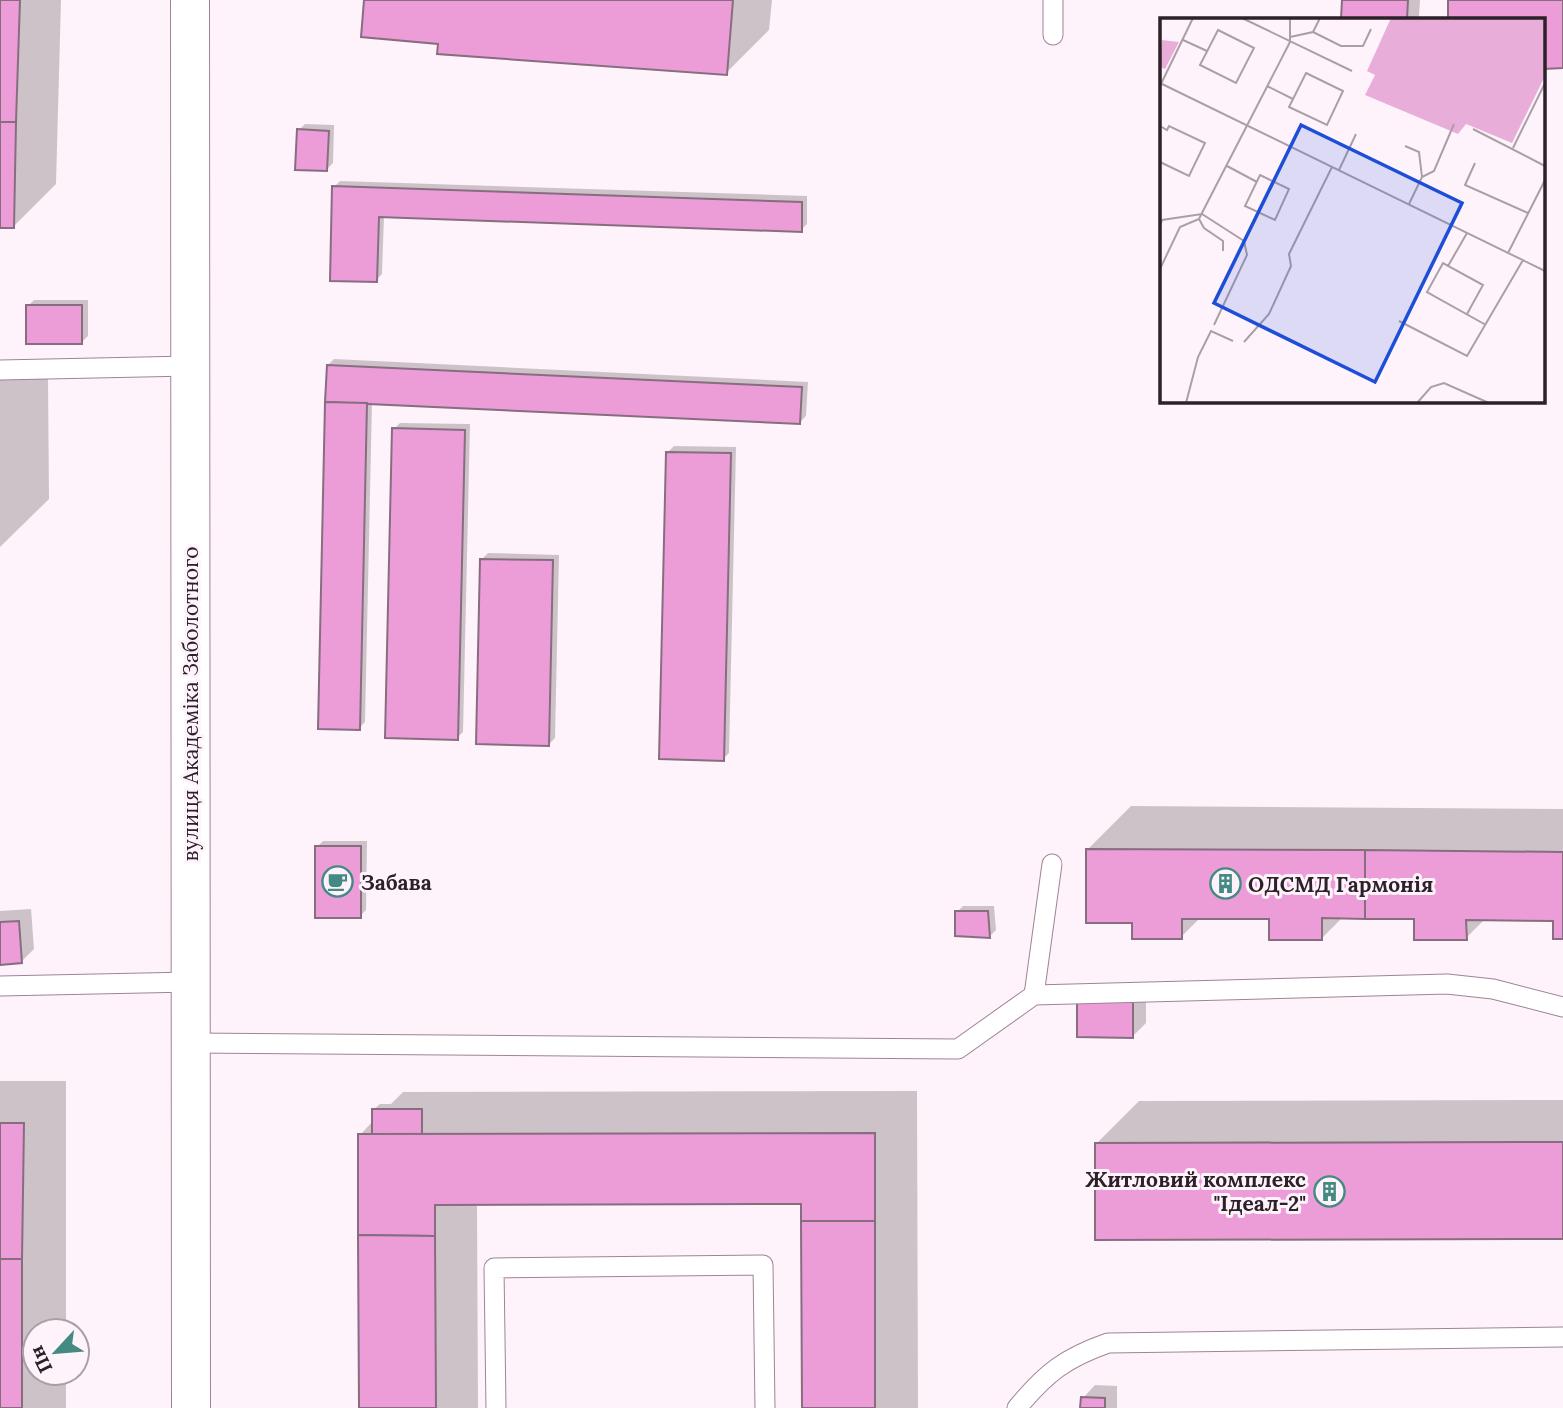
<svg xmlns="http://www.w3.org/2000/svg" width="1563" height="1408" font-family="Lora,serif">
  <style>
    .shadow { fill: #0003 }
    .building { fill: #ec9dd8; stroke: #876d80; stroke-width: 2 }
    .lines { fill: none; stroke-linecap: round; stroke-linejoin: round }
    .service-casing { stroke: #9e8397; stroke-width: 21 }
    .primary-casing { stroke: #9e8397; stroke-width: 40 }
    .service { stroke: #fff; stroke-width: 19 }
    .primary { stroke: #fff; stroke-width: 38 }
    .labels { text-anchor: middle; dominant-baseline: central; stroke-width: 6; stroke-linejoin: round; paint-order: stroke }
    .street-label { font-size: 21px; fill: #2c2129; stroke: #fff3fb }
    .poi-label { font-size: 21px; font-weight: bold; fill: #2c2129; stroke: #fff3fb; text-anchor: start }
    .inset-road { fill: none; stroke: #ab9fa7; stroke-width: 2 }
    .view { fill: #1d4ed8; fill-opacity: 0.15; stroke: #1d4ed8; stroke-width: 3.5 }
    .inset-edge { fill: none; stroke: #2c2129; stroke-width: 3.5 }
  </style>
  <rect width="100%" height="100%" fill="#fff3fb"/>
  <g class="shadow">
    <polygon points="0,0 61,0 56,184 13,227 0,226"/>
    <polygon points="366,0 772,0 769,30 726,73 439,42"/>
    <polygon points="1344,0 1420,0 1419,16 1416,19 1343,19"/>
    <polygon points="1450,0 1563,0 1563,67 1544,67 1544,19 1450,19"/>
    <polygon points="305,124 334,125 333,163 327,169 299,130"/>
    <polygon points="340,181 807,196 807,224 801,230 384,216 382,274 376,280 334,187"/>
    <polygon points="34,300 88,300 88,336 82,342 28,306"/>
    <polygon points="334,359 808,382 806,416 800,422 372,402 365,722 359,728 328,365"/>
    <polygon points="0,378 48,378 49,499 0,547"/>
    <polygon points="400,423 470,424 463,732 457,738 394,429"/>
    <polygon points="674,446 736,447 729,753 723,759 668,452"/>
    <polygon points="488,553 559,555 555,738 549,744 482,559"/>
    <polygon points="1131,806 1563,809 1563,937 1555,919 1485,919 1466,938 1416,917 1343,917 1321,939 1271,917 1201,917 1181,937 1134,922 1088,849"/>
    <polygon points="323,841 367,841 366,910 360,916 317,847"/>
    <polygon points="963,906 994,906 996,930 990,936 957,912"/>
    <polygon points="31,909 34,949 21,962 0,963 0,911"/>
    <polygon points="1146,990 1146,1023 1133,1036 1078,1035"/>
    <polygon points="0,1081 66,1081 66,1331 35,1331 35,1373 66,1373 66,1408 0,1408"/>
    <polygon points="917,1091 918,1408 803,1408 803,1202 477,1203 478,1408 361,1408 360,1135 373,1121 373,1110 380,1104 391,1104 403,1092"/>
    <polygon points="1563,1100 1563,1238 1096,1144 1139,1101"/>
    <polygon points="1095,1385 1117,1386 1117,1408 1082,1408 1083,1398"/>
  </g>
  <g class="building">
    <polygon points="0,0 20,0 16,122 0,122"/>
    <polygon points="364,0 733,0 727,75 437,54 438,44 361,37"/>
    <polygon points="1342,0 1408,0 1407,19 1341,19"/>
    <polygon points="1448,0 1563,0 1563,68 1544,69 1544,19 1448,19"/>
    <polygon points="0,122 16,122 14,228 0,228"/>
    <polygon points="297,129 329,131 327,171 295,170"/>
    <polygon points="332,186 802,202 802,232 379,217 377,282 330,281"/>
    <rect x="26" y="305" width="56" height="39"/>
    <polygon points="327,365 802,387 800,424 325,402"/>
    <polygon points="325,402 367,403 360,730 318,729"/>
    <polygon points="392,428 465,430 458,740 385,738"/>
    <polygon points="666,452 731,453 724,761 659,759"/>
    <polygon points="480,559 553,560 549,746 476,744"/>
    <rect x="315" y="846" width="46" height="72"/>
    <polygon points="1086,849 1365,850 1365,919 1322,918 1322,940 1269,940 1269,919 1182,919 1182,939 1132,939 1132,923 1086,923"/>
    <polygon points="1365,850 1563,852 1563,939 1553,939 1553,921 1466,920 1467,940 1414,940 1414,919 1365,919"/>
    <polygon points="955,911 988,911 990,938 955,936"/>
    <polygon points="19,921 22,963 0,965 0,922"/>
    <polygon points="1077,1002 1133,1002 1133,1038 1077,1037"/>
    <rect x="372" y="1109" width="50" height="25"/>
    <polygon points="0,1123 24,1123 22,1259 0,1259"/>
    <polygon points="875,1133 875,1221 801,1221 801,1204 435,1205 435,1236 358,1235 358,1134"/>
    <polygon points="1563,1142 1563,1239 1095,1240 1095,1143"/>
    <polygon points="801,1221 875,1221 875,1408 802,1408"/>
    <polygon points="358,1235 435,1236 436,1408 359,1408"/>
    <rect x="0" y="1259" width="22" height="149"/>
    <polygon points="1081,1397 1105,1398 1105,1408 1080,1408"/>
  </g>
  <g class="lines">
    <defs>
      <g id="service">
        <polyline points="1053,35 1053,0"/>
        <polyline points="0,370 190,366"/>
        <polyline points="0,986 191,982"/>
        <polyline points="1034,995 1052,864"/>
        <polyline points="191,1043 958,1049 1034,995 1447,984 1493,989 1563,1007"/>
        <polyline points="496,1408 494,1268 763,1265 765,1408"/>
        <path d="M1017,1408c29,-35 48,-50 91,-65l455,-6"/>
      </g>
      <polyline id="primary" points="190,0 191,1408"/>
    </defs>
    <use href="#service" class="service-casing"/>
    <use href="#primary" class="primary-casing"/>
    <use href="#service" class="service"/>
    <use href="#primary" class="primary"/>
  </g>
  <defs>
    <symbol id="cafe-ring" viewBox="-11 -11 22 22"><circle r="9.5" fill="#fff3fb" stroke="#438a82" stroke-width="1.5"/><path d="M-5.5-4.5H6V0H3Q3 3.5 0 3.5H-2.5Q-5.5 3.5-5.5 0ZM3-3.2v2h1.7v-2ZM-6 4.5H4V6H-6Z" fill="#438a82"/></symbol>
    <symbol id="building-ring" viewBox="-11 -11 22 22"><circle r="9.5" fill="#fff3fb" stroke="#438a82" stroke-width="1.5"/><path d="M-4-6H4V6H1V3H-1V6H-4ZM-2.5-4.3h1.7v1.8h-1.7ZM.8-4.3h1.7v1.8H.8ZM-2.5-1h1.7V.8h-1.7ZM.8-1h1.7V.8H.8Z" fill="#438a82"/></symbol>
  </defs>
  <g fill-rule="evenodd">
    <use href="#cafe-ring" x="320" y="864" width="35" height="35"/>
    <use href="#building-ring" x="1208" y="866" width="35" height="35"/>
    <use href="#building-ring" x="1312" y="1174" width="35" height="35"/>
  </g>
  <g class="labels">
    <g class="street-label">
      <text transform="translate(190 704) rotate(-90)">вулиця Академіка Заболотного</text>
    </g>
    <g class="poi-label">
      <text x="361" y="882">Забава</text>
      <text x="1248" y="884">ОДСМД Гармонія</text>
      <text x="1306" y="1179" text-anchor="end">Житловий комплекс<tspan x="1306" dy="24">"Ідеал-2"</tspan></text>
    </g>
  </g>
  <g transform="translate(1160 18)">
    <rect width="385" height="385" fill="#fff3fb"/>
    <path d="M231,0h154v58l-33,67 -46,-19 -8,10 -93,-39 10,-20 -8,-4zM2,22l17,2 -14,27 -5,-2z" fill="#e8aed9"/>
    <path class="inset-road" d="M82,0l110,53M58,12l36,18 -18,35 -36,-18zM153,14l28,14h22l8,-17M130,19l23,-5 7,-14M23,22l24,11M146,55l37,18 -16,34 -38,-18zM0,65l385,188M0,68l33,-68M107,68l26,13M0,108l7,4 2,-4 36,17 -16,33 -29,-14M313,111l72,37M245,128l14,6 3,25M353,130l32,-65M315,145l-10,22 63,28M67,148l30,16M179,152l17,-36M100,157l29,14 -14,31 -30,-14zM249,186l13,-27 12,-6 20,-47M39,201l5,9 19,13v10M0,208l2,-6 40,-6 42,27 3,14 -33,70M348,235l37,-73M288,248l19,-33M0,251l20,-42 19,-8 5,-10 86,-167v-24M307,296l16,-29 -40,-22 -16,29 59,33M239,303l68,35 56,-96M84,324l25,-28 22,-48 -2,-12 43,-87M26,385l12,-46 13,-26 22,10M257,385l14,-16 13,-4 45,20"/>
    <path class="view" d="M141,107l161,78 -87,179 -161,-79z"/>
    <rect width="385" height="385" class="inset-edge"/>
  </g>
  <g transform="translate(56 1352) rotate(244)"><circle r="33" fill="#fff3fb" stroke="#ab9fa7" stroke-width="2"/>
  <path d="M0-5L12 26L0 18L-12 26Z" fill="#438a82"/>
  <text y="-10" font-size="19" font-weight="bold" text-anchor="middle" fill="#2c2129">Пн</text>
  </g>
</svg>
